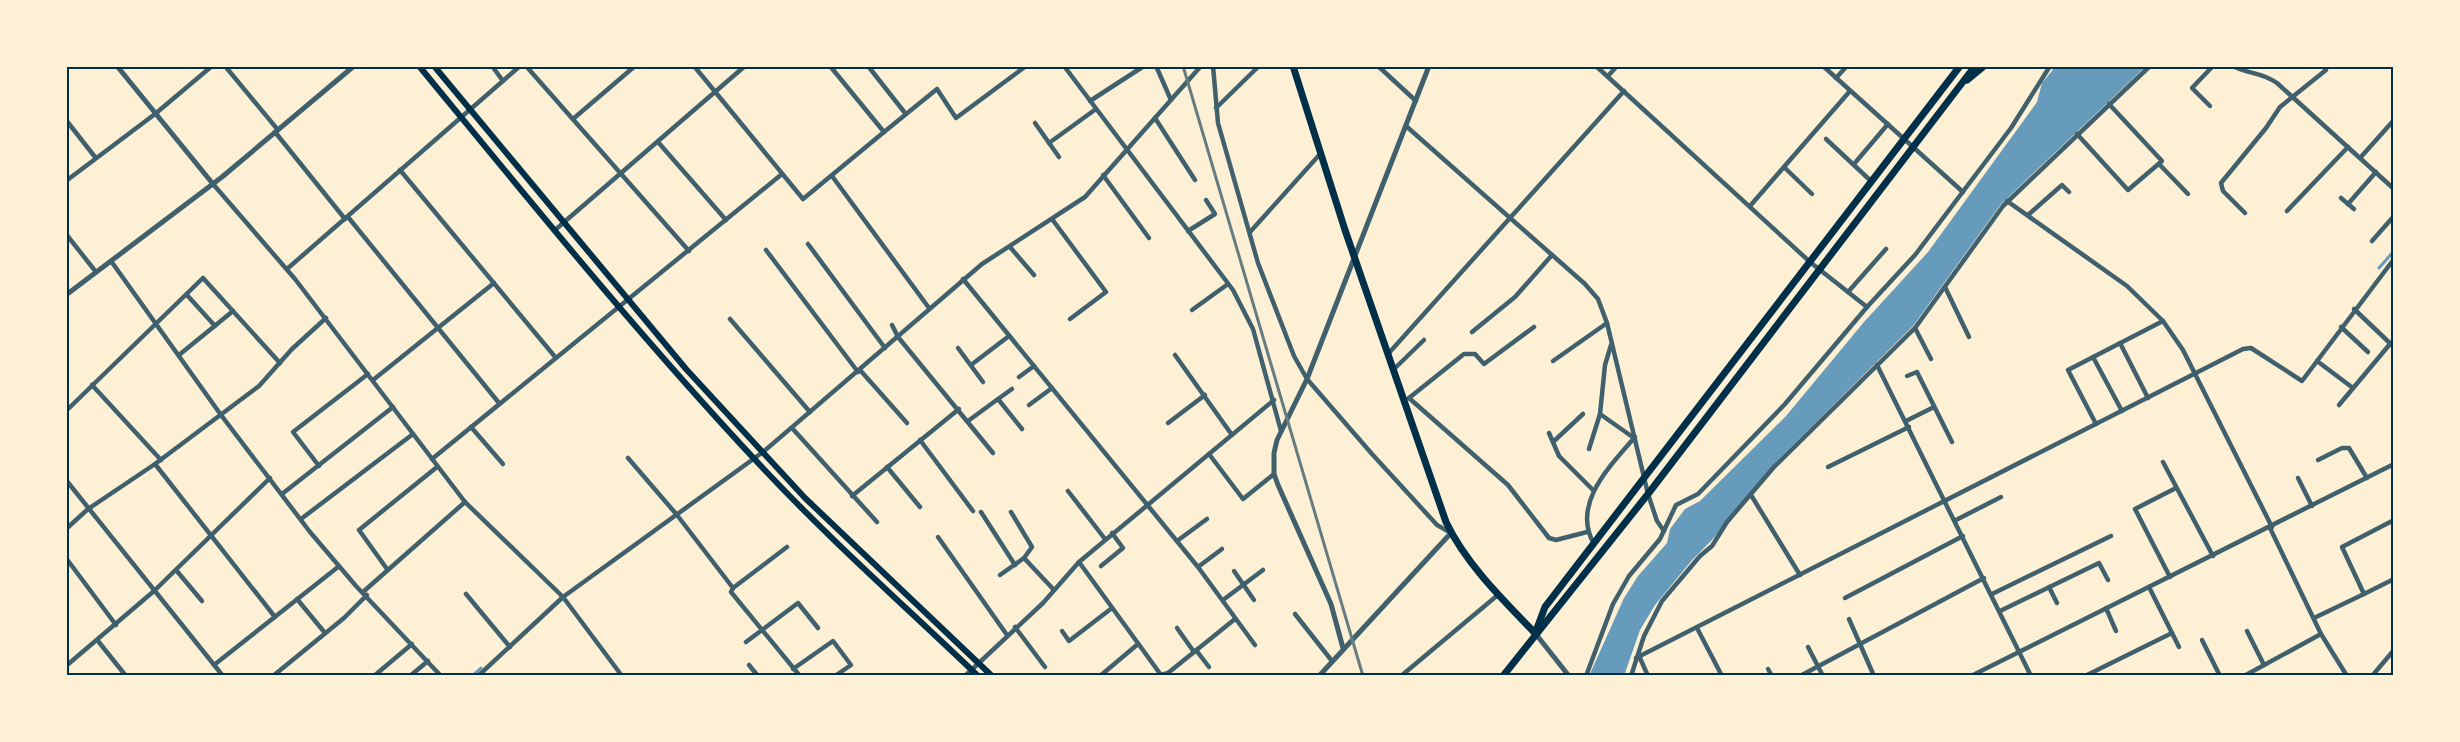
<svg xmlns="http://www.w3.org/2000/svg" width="2460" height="742" font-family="'Fira Sans',sans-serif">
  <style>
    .water { fill: #669bbc }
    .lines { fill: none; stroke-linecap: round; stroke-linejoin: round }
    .stream { stroke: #669bbc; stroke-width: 3 }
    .minor { stroke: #3f606c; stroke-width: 4.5 }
    .tertiary { stroke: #3f606c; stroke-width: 5 }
    .secondary { stroke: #003049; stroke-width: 6 }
    .primary { stroke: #003049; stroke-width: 7 }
    .rail { stroke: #657d81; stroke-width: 3 }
    .neatline { fill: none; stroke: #003049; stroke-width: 2 }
  </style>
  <rect width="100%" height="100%" fill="#fdf0d5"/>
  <polygon class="water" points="2056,66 2146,66 2001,204 1913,326 1779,459 1711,541 1692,560 1655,605 1640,630 1624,676 1589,676 1624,598 1638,576 1667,543 1670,529 1685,509 1700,501 1786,416 1864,322 1928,252 2037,102 2042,83"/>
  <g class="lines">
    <g class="stream">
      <polyline points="2379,268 2394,251"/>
      <polyline points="472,676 481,668"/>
    </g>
    <g class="minor">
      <polyline points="225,66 278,130"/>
      <polyline points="492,66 503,81"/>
      <polyline points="526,66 689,251"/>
      <polyline points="694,66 803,199 884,132 830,66"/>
      <polyline points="868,66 905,113"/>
      <polyline points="1064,66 1233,290 1253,329 1281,431"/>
      <polyline points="1156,66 1171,100"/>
      <polyline points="1213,66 1218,123 1258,263 1294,356 1307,379 1372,454 1437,525 1451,533"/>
      <polyline points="1378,66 1416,101"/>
      <polyline points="1596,66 1810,262 1867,307"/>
      <polyline points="1823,66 1963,192"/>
      <path d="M2233,66c17,9 27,5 44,17l117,106"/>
      <polyline points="1608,76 1617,66"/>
      <polyline points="1836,78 1847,66"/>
      <polyline points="1090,101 1144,66"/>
      <polyline points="2210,106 2192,88 2213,66"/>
      <polyline points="1216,108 1259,66"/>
      <polyline points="1155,118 1195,180"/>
      <polyline points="573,119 635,66"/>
      <polyline points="66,120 95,157"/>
      <polyline points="1035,123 1059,157"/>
      <polyline points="1406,126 1585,284 1598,299 1607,323 1648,494 1657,521 1664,531"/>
      <polyline points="275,132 345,219"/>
      <polyline points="884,132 937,89 956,118 1026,66"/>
      <polyline points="2077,134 2128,190 2162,161 2109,104"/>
      <polyline points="1826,139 1872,182"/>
      <polyline points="658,142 726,220"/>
      <polyline points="1049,143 1096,109"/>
      <polyline points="2360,158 2394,120"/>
      <polyline points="1854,164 1888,124"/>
      <polyline points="2159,164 2188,194"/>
      <polyline points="1785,168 1812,194"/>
      <polyline points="400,170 556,358"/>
      <polyline points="1103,175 1149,238"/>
      <polyline points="832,176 929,308"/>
      <polyline points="66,181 155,114 212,66"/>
      <polyline points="213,184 295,279 465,502 563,597 622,676"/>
      <polyline points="2341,198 2354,209"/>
      <polyline points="2007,201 2127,286 2163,321 2183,350 2272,527"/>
      <polyline points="2348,204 2376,172"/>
      <polyline points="1750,206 1850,91"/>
      <polyline points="2287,211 2348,147"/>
      <polyline points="2245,213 2223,191 2221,183 2266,128 2280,107 2326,70 2324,66"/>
      <polyline points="2028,215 2062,185 2069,192"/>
      <polyline points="348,217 499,403"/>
      <polyline points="1052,219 1106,292 1070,319"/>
      <polyline points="555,230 745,66"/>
      <polyline points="1188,231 1215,214 1206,200"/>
      <polyline points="1250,232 1321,153"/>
      <polyline points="66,234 96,272"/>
      <polyline points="2372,241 2394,216"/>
      <polyline points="808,244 885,348"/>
      <polyline points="1010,247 1034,275"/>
      <polyline points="766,250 858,372"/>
      <polyline points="111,261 221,415 310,532 356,586 441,676"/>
      <polyline points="287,269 520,66"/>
      <polyline points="963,279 1198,567 1255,645"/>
      <polyline points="1945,287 1969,337"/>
      <polyline points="1848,292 1886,249"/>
      <polyline points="187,295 215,326"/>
      <polyline points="2354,309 2394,347"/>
      <polyline points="1192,310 1228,284"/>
      <polyline points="730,319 810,412"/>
      <polyline points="892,325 898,337 993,453"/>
      <polyline points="2341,327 2368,352"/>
      <polyline points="1915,328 1931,359"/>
      <polyline points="1472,332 1515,297 1552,255"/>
      <polyline points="2120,343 2148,398"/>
      <polyline points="958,348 983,382"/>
      <polyline points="1388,354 1624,91"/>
      <polyline points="179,355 233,311"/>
      <polyline points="1175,355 1232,435"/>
      <polyline points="2093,357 2122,411"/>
      <polyline points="1553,361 1607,323"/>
      <polyline points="2317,361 2353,388"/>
      <polyline points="971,365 1009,336"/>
      <polyline points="1877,365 2031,676"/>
      <polyline points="860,370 907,423"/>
      <polyline points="1393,370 1424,340"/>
      <polyline points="1907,376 1917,372 1952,442"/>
      <polyline points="1019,377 1034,366"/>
      <polyline points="373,380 494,283"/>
      <polyline points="92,385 161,460"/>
      <polyline points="1409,398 1508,485 1549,538 1556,540 1587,532"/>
      <polyline points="1409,398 1464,354 1475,354 1484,364 1534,327"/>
      <polyline points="998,399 1012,389"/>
      <polyline points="1029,405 1052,388"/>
      <polyline points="2339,405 2390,344"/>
      <polyline points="66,411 203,278 280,363"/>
      <polyline points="1600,414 1634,438"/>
      <polyline points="968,421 998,399 1022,429"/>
      <polyline points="1906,421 1934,407"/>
      <polyline points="1168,423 1205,395"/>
      <polyline points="2096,424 2068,370 2163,321"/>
      <polyline points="471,427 503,464"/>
      <polyline points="792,428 877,522"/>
      <polyline points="1549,433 1559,456 1593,490"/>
      <polyline points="920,440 973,511"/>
      <polyline points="1553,442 1583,414"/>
      <polyline points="1589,449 1600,414 1605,365 1611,345"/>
      <polyline points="1209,454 1243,499 1274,474"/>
      <polyline points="628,458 677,515 733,588 787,547"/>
      <polyline points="432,459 782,174"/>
      <polyline points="2318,460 2342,448 2349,448 2367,478"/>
      <polyline points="2163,462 2213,556"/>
      <polyline points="155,464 275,617"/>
      <polyline points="319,466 293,432 368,374"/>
      <polyline points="887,467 920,507"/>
      <polyline points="1828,467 1909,427"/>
      <polyline points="2298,478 2312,506"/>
      <polyline points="66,480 223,676"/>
      <polyline points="1068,491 1105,539"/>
      <polyline points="282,494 393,407"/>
      <polyline points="1751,495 1800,575"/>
      <polyline points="852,496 959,409"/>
      <polyline points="981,512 1015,565"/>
      <polyline points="1011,512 1032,547 1024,558"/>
      <polyline points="301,519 413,434"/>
      <polyline points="1956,520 2001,497"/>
      <polyline points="2270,528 2321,634 2347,676"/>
      <polyline points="66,529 88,509 155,464 259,386 292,349 326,318"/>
      <polyline points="938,537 1007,635"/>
      <polyline points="1177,541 1207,519"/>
      <path d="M1594,544c-23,-40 16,-78 41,-107"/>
      <polyline points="66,558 116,625"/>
      <polyline points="1079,562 1161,675 1168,673"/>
      <polyline points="1101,566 1123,548 1112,533"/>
      <polyline points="1198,567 1222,549"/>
      <polyline points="387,569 359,530 437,467"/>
      <polyline points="176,570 202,601"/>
      <polyline points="1234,571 1254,600"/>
      <polyline points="1000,575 1024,558 1054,590"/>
      <polyline points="2170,577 2135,509 2176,488"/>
      <polyline points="2049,587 2057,603"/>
      <polyline points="2149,587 2179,647"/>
      <polyline points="733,588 731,592 800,676"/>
      <polyline points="363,592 465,502"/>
      <polyline points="466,594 510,647"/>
      <polyline points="1992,594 2111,536"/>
      <polyline points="2364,594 2394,579"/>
      <polyline points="1845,598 1963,536"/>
      <polyline points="297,599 325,633"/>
      <polyline points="1223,600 1263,570"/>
      <polyline points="2106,608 2116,631"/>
      <polyline points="2000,611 2099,563 2108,580"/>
      <polyline points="1295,614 1332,661"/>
      <polyline points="2314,618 2364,594 2342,547 2394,520"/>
      <polyline points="1849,619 1874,676"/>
      <polyline points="1015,627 1045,667"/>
      <polyline points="1177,628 1194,652"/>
      <polyline points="1697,628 1722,676"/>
      <polyline points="1062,631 1069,641 1112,608"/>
      <polyline points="2247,631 2264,665"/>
      <polyline points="2202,640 2220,676"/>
      <polyline points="98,641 126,676"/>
      <polyline points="746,642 798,603 818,628"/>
      <polyline points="1808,647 1823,676"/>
      <polyline points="1196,650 1209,667"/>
      <polyline points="1636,658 2243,349 2251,348 2302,381 2394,259"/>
      <polyline points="1640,658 1648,676"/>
      <polyline points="214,665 338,567"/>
      <polyline points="749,665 758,676"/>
      <polyline points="66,666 154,591 270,478"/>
      <polyline points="793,669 833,641 851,665 835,676"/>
      <polyline points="1768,669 1772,676"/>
      <polyline points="273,676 344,618 367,595"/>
      <polyline points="374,676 412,644"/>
      <polyline points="410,676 428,661"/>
      <polyline points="478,676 563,597 763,452 982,264 1085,197 1201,66"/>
      <polyline points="965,676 1043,603 1079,562 1274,400"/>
      <polyline points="1100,676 1138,644"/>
      <polyline points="1170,676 1168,673 1235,619"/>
      <polyline points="1401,676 1499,594"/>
      <polyline points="1586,676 1613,604 1629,576 1660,539 1676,505 1698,494 1785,404 1867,307 1915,255 2011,128 2050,66"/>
      <polyline points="1631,676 1644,636 1662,601 1700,556 1712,546 1727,522 1774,467 1915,328 2003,206 2150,66"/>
      <polyline points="1800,676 1984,578"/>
      <polyline points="1971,676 2394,464"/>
      <polyline points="2085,676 2172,633"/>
      <polyline points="2244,676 2321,634"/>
      <polyline points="2372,676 2394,650"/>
    </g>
    <g class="tertiary">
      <polyline points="117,66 213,184"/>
      <polyline points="66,295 222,177 354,66"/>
      <polyline points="1535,633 1569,676"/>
      <polyline points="1343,648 1331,604 1278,485 1274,474 1274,453 1277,440 1307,379 1429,66"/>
      <polyline points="1319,676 1451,533"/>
    </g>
    <g class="secondary">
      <path d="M419,66c111,135 221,271 341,399 69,74 145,141 218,211"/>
      <polyline points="434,66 686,369 805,498 992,676"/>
    </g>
    <g class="primary">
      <path d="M1293,66l52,164 101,292c20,42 57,78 89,111"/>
      <polyline points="1967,80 1984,66"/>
      <polyline points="1536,631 1545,607 1960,66"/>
      <polyline points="1503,676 1648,494 1975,66"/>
    </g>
    <polyline class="rail" points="1183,66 1363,676"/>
  </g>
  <rect width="2460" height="742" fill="none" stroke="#fdf0d5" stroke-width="135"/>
  <rect x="68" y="68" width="2324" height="606" class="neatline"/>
</svg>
